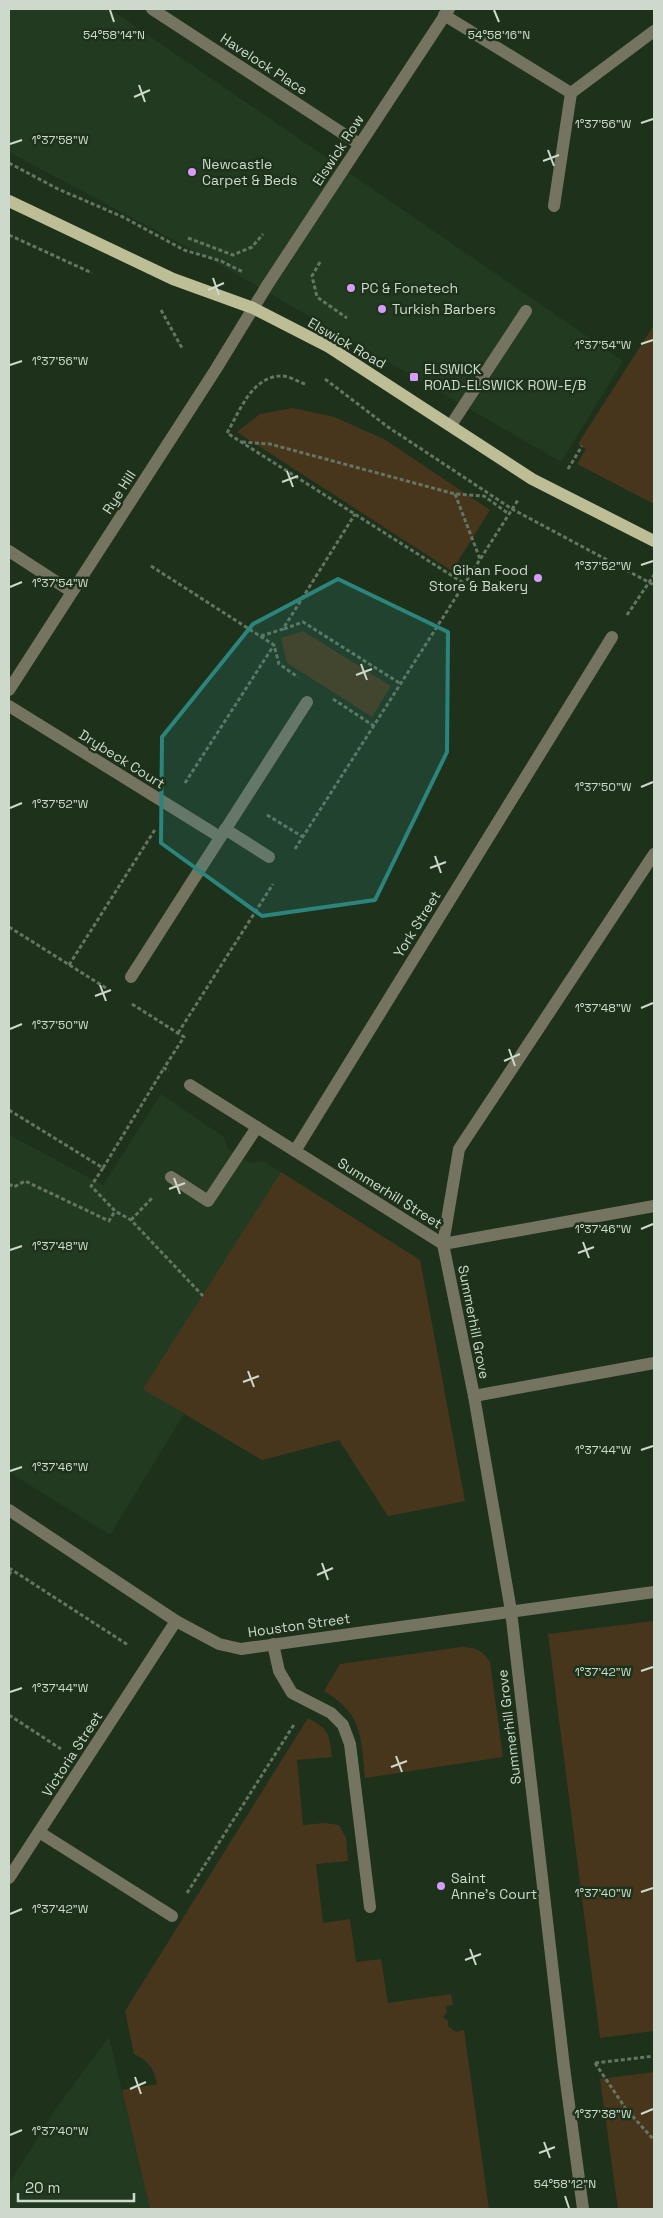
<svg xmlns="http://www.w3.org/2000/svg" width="663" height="2218" font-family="'Space Grotesk',sans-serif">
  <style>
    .built { fill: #223b20 }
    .green { fill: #48361c }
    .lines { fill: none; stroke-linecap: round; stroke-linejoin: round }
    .path { stroke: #647562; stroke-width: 3; stroke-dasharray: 4 2.5; stroke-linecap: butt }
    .minor { stroke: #747461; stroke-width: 12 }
    .major { stroke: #bdbe96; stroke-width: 12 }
    .marked { fill: #2c857c; fill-opacity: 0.2; stroke: #2c857c; stroke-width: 4; stroke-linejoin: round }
    .ticks { fill: none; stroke: #cdd9cb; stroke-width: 2 }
    .poi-dot { fill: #d79bf9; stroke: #1d311b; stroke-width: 2 }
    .labels { text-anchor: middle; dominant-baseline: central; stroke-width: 5; stroke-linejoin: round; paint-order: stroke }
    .street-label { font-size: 14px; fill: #cdd9cb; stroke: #1d311b }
    .poi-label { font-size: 14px; fill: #cdd9cb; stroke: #1d311b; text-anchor: start }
    .ticks-label { font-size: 12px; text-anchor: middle; fill: #cdd9cb; stroke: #1d311b; stroke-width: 5; stroke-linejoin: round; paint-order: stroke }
  </style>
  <rect width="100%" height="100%" fill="#1d311b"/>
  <g class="built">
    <polygon points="9,9 110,9 623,361 561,462 217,263 9,152"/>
    <polygon points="161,1094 224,1137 227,1148 250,1163 263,1161 420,1260 465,1501 388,1516 339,1440 262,1460 184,1414 110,1535 9,1472 9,1135 103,1185"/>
    <polygon points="109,2037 150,2209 9,2209 9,2184 55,2110"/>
  </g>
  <g class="green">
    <polygon points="654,325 654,504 577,464 586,449 578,444"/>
    <polygon points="293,408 334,417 384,439 490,510 452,571 237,432 260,414"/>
    <polygon points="303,631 391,686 372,717 287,663 281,638"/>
    <polygon points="281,1172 420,1260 465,1501 388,1516 339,1440 262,1460 143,1389"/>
    <polygon points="654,1621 654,2031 600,2038 548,1634"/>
    <path d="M461,1647c14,0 21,3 29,15l13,95 -138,21c-4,-41 -2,-64 -41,-87l16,-27z"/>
    <path d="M308,1718c22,12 21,16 24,39l-35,3 6,65 22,-2 14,2 7,13 2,23 -32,3 7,59 27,-4 6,43 25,-3 7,44 63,-9 2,11 -7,1 1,6 -4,5 5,4v5l8,6 8,-2 25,179h-339l-28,-119 35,-6c-3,-15 -9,-24 -23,-30l-9,-43z"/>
    <polygon points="654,2072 654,2209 618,2209 600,2079"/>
  </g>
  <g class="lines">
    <g class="path">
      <polyline points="9,163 58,189 123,217 184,250 221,261 243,272"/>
      <polyline points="9,235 92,273"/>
      <polyline points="188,238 233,255 252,247 263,234"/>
      <polyline points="320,262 312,276 317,297 347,318"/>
      <polyline points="161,310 182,348"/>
      <polyline points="325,379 388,427 512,509 654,585"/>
      <path d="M305,384c-6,-2 -16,-8 -22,-8 -31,-1 -43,35 -56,57l238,151"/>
      <polyline points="242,442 270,444 455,494 484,496 509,514"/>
      <polyline points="568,469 582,446"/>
      <polyline points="455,494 480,559"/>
      <polyline points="151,566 274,645 279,664 298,677"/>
      <polyline points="627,615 654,575"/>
      <polyline points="284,629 303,622 401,684"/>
      <polyline points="261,636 283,629 355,514"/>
      <polyline points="333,699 374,726"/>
      <polyline points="185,783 274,645"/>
      <polyline points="267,815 303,837"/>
      <polyline points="295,849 518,500"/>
      <polyline points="9,927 106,988"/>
      <polyline points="69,965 156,828"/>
      <polyline points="132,1004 184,1037 164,1068 169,1071"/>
      <polyline points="178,1033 273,884"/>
      <polyline points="9,1110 103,1168 164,1068"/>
      <polyline points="103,1168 91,1186 115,1211 131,1220 203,1296"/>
      <polyline points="9,1184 14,1187 25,1181 109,1221 115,1211"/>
      <polyline points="131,1220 153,1197"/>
      <polyline points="9,1568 128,1645"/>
      <polyline points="9,1575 12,1570"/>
      <polyline points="9,1715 61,1749"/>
      <polyline points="187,1893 295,1723"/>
      <polyline points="595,2063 626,2109 654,2140"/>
      <polyline points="595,2063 654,2056"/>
    </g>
    <g class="minor">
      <polyline points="152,9 359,144"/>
      <polyline points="444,15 571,93 554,206"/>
      <polyline points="571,93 654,31"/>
      <polyline points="451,425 526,311"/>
      <polyline points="9,551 72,592"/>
      <polyline points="9,690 216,369 268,284 449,9"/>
      <polyline points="9,706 220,837"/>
      <polyline points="225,829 269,857"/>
      <polyline points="131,977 307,702"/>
      <polyline points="190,1085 443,1244 654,1206"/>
      <polyline points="295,1151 612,637"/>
      <polyline points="171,1177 208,1201 257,1127"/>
      <polyline points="474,1396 654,1363"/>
      <polyline points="9,1510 176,1621 219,1644 241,1649 654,1592"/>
      <polyline points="273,1644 279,1671 292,1693 331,1713 343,1725 350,1744 370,1907"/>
      <polyline points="39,1832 172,1916"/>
      <polyline points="9,1878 176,1621"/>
      <polyline points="583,2209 564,2067 511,1611 474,1396 443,1244 459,1149 654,854"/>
    </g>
    <polyline class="major" points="9,201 173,279 253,308 329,347 532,479 654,541"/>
  </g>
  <path class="marked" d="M338,579l110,53 -1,120 -72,148 -113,16 -101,-73 1,-106 91,-113z"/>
  <path class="ticks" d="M110,10l4,12M494,10l5,12M139,85l6,17M134,97l16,-7M641,123l12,-4M10,144l12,-4M548,150l6,16M543,161l16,-6M213,278l6,17M208,290l16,-7M641,344l12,-4M10,365l12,-4M287,471l6,16M282,482l16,-6M641,565l12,-4M10,587l12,-5M361,664l6,16M356,675l16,-6M641,787l12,-5M10,808l12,-5M435,856l6,17M430,868l16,-6M100,985l6,16M95,996l16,-6M641,1008l12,-5M10,1029l12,-5M509,1049l6,17M504,1061l16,-7M174,1178l6,16M169,1189l16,-6M641,1229l12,-5M583,1242l6,16M10,1250l12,-4M578,1253l16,-6M248,1371l6,16M243,1382l16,-6M641,1450l12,-4M10,1471l12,-4M322,1563l6,17M317,1575l16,-7M641,1671l12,-4M10,1692l12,-4M396,1756l6,16M391,1767l16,-6M641,1892l12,-4M10,1914l12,-5M470,1949l6,16M465,1960l16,-6M135,2077l6,17M130,2089l16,-7M641,2114l12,-5M10,2135l12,-5M544,2142l6,16M539,2153l16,-6M565,2196l4,12"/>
  <g class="poi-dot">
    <circle cx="192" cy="172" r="5"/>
    <circle cx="351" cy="288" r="5"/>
    <circle cx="382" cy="309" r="5"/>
    <rect x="409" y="372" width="10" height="10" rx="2.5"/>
    <circle cx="538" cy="578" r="5"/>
    <circle cx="441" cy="1886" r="5"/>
  </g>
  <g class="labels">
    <g class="street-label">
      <text transform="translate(264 64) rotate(33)">Havelock Place</text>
      <text transform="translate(338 150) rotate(-57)">Elswick Row</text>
      <text transform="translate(347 343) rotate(30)">Elswick Road</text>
      <text transform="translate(119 492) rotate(-57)">Rye Hill</text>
      <text transform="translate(122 759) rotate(32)">Drybeck Court</text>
      <text transform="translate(417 924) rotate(-58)">York Street</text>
      <text transform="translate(390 1193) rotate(32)">Summerhill Street</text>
      <text transform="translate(474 1322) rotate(79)">Summerhill Grove</text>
      <text transform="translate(299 1625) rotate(-8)">Houston Street</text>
      <text transform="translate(509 1727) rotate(-97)">Summerhill Grove</text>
      <text transform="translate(72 1754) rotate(-57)">Victoria Street</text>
    </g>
    <g class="poi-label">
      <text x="202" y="164">Newcastle<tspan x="202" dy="16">Carpet &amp; Beds</tspan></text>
      <text x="361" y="288">PC &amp; Fonetech</text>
      <text x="392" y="309">Turkish Barbers</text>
      <text x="424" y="369">ELSWICK<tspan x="424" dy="16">ROAD-ELSWICK ROW-E/B</tspan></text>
      <text x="528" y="570" text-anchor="end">Gihan Food<tspan x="528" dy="16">Store &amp; Bakery</tspan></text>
      <text x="451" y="1878">Saint<tspan x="451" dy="16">Anne's Court</tspan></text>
    </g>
  </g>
  <g class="ticks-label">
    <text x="499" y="39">54°58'16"N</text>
    <text x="114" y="39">54°58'14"N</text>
    <text x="603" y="128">1°37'56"W</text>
    <text x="60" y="144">1°37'58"W</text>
    <text x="603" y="349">1°37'54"W</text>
    <text x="60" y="365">1°37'56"W</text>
    <text x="603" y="570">1°37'52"W</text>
    <text x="60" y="587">1°37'54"W</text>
    <text x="603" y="791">1°37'50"W</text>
    <text x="60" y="808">1°37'52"W</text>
    <text x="603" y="1012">1°37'48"W</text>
    <text x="60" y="1029">1°37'50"W</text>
    <text x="603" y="1233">1°37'46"W</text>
    <text x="60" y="1250">1°37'48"W</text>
    <text x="603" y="1454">1°37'44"W</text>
    <text x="60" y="1471">1°37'46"W</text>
    <text x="603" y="1676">1°37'42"W</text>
    <text x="60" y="1692">1°37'44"W</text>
    <text x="603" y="1897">1°37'40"W</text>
    <text x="60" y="1913">1°37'42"W</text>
    <text x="603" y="2118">1°37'38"W</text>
    <text x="60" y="2135">1°37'40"W</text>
    <text x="565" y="2188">54°58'12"N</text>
  </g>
  <rect width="663" height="2218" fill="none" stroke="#cdd9cb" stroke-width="20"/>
  <path d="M18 2193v8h116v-8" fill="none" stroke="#cdd9cb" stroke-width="2.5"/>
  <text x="25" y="2193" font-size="15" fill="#cdd9cb" stroke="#1d311b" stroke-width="4" paint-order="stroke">20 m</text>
</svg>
